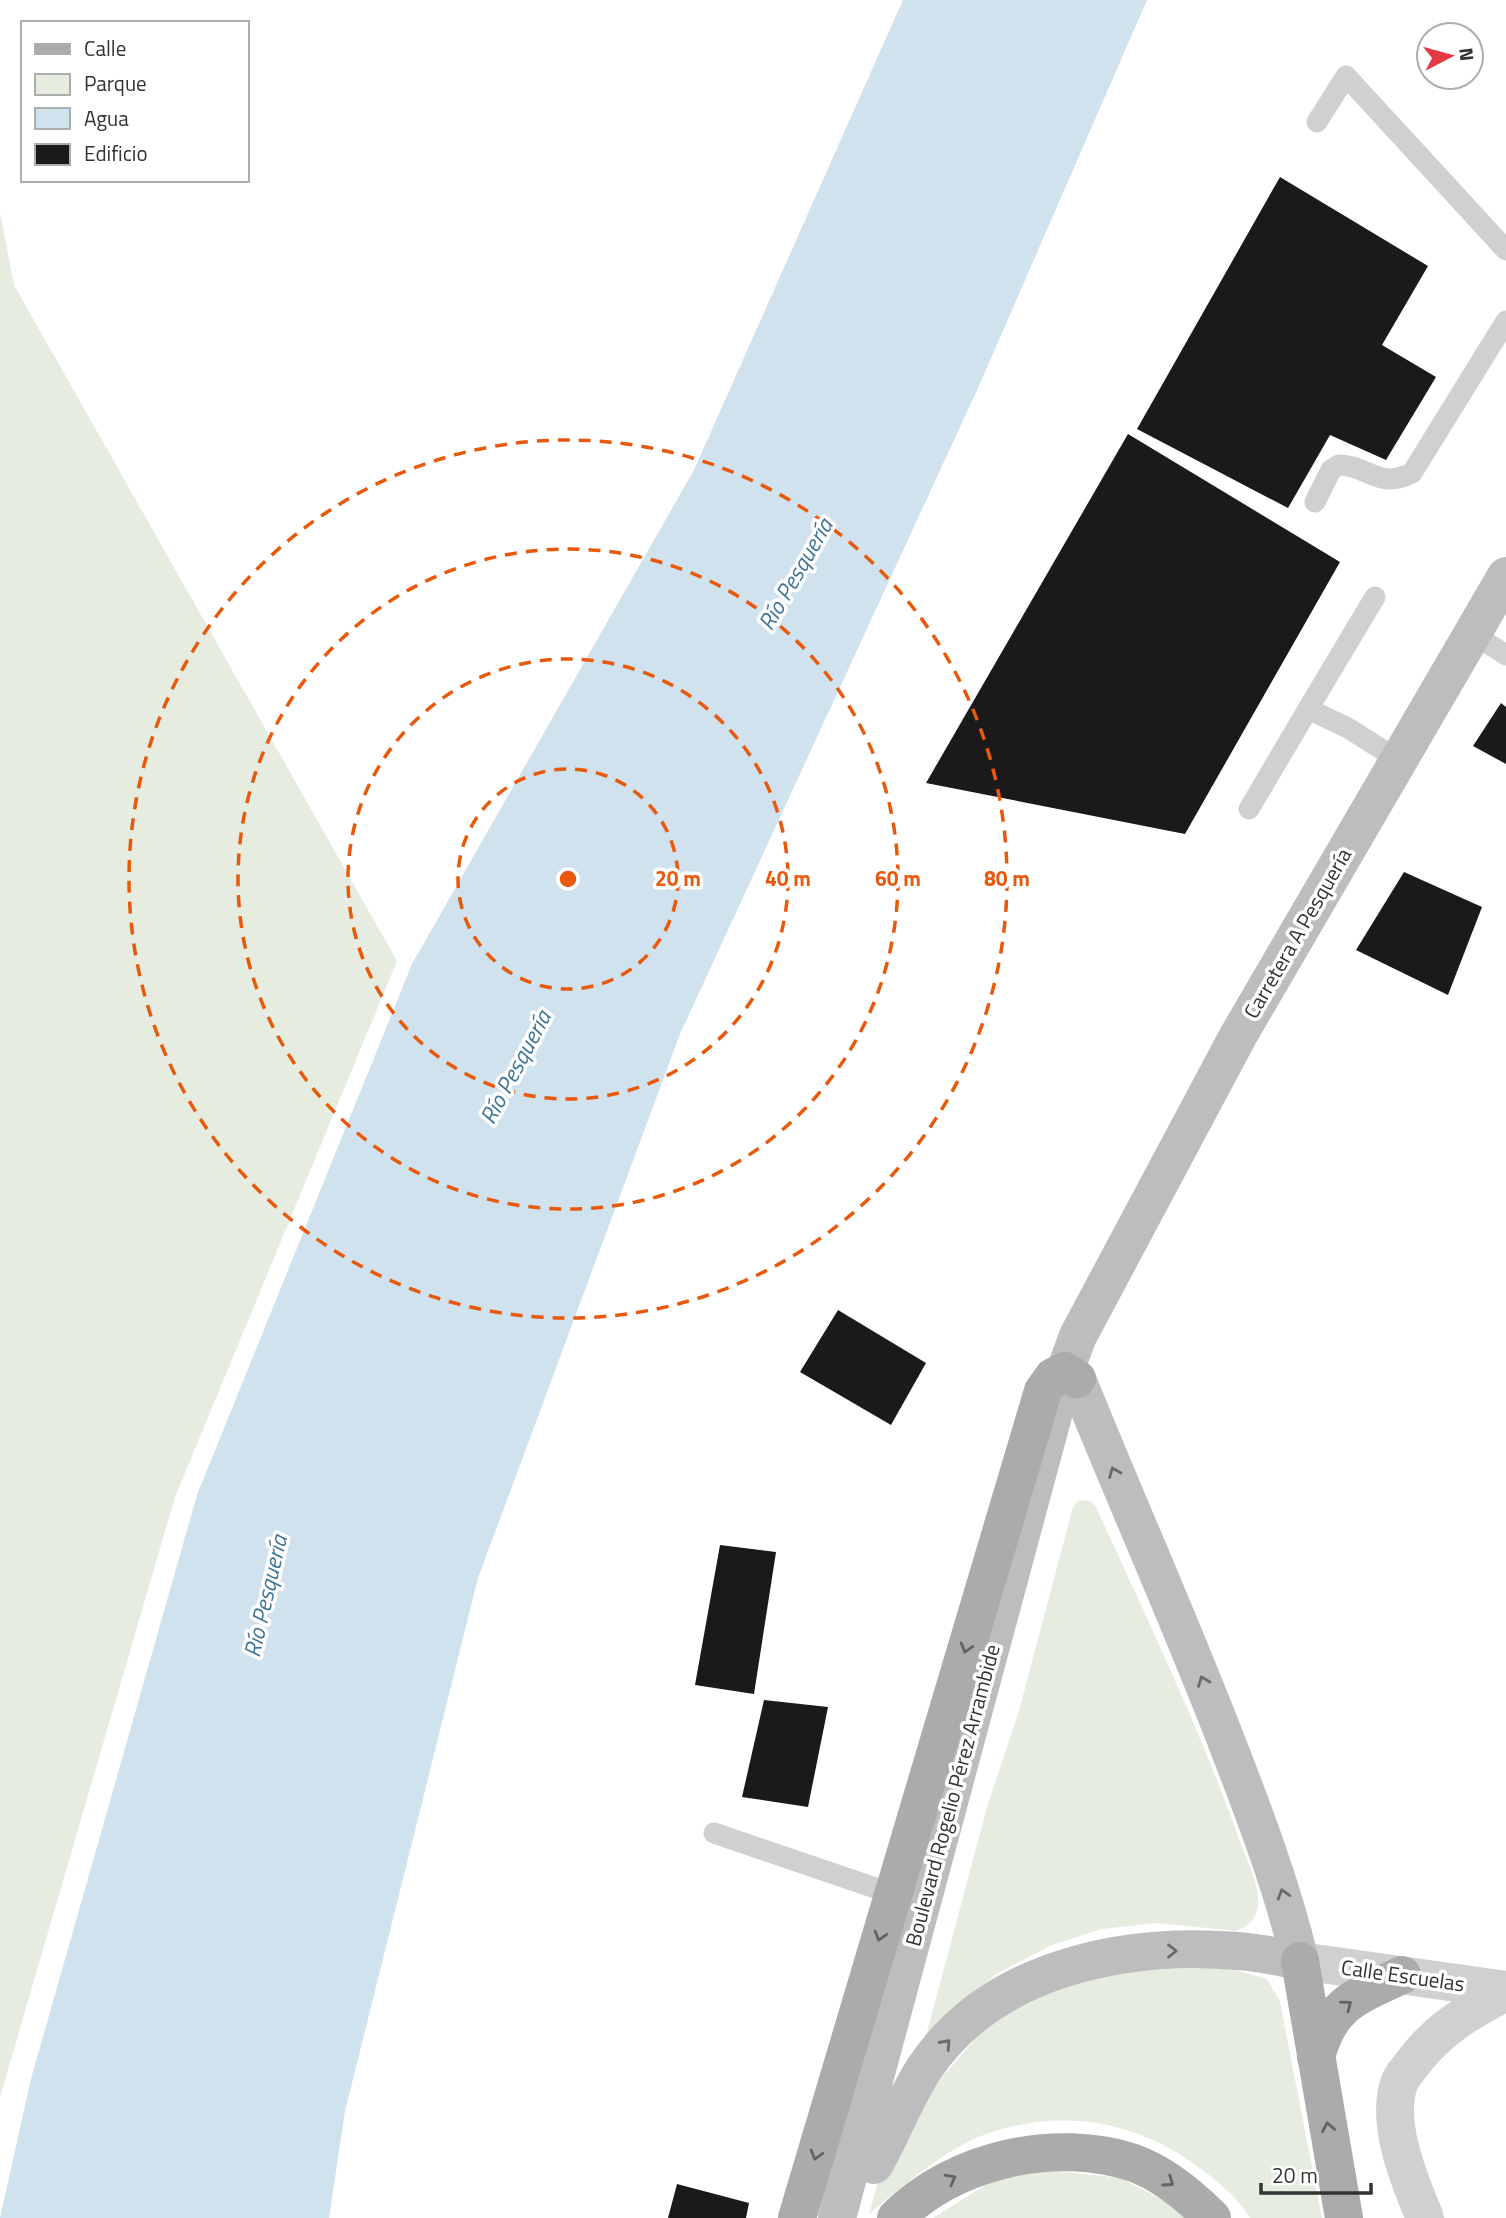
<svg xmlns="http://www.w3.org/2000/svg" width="1506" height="2218" font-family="'Titillium Web',sans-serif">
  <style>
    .green { fill: #e6ecdf }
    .water { fill: #cfe2ee }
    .building { fill: #1a1a1a }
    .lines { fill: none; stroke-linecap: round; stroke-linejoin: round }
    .service { stroke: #d0d0d0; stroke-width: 21 }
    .minor { stroke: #d0d0d0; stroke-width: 38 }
    .secondary { stroke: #bdbdbd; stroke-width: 38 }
    .primary { stroke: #ababab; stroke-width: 38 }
    .oneway { stroke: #6a6a6a }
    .oneway2 { stroke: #636363 }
    .ring { fill: none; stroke: #e8590c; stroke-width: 3.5; stroke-dasharray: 12 9 }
    .labels { text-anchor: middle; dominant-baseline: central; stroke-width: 7; stroke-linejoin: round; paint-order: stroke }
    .street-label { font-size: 21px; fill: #333; stroke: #fff }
    .water-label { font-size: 23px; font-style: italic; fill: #3f7597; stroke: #fff }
    .centre { fill: #e8590c; stroke: #fff; stroke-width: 3.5 }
    .ring-label { font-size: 21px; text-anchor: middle; font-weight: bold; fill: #e8590c; stroke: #fff; stroke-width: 7; stroke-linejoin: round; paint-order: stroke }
  </style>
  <rect width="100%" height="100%" fill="#fff"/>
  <g class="green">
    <polygon points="0,212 14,285 397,961 175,1497 0,2097"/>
    <path d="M1079,1500l12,1 5,6c50,110 103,219 143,332 7,19 21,45 19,66 -2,15 -9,21 -22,26l-79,-8 -55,6 -50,16 -56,29 -70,62 61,-229 32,-96 54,-204z"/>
    <path d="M1228,1968l39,11 13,23 42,216h-72c-11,-19 -31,-36 -49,-49 -63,-48 -136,-61 -212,-36 -42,14 -86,53 -120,81l9,-32 45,-83 70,-80 94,-48z"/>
    <polygon points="1038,2169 1121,2178 1172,2205 1187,2218 933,2218 995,2179"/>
  </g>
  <polygon class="water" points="903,0 1147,0 978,388 680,1034 478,1578 345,2111 329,2218 0,2218 31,2079 197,1495 412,964 694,470"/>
  <g class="building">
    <polygon points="1280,177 1428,266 1382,345 1436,377 1386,460 1330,435 1288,508 1137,429"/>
    <polygon points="1128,434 1340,562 1185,834 926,783"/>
    <polygon points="1501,703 1506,707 1506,764 1473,746"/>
    <polygon points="1404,872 1482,907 1448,995 1356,950"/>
    <polygon points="838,1310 926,1363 891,1425 800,1372"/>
    <polygon points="720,1545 776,1552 754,1694 695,1685"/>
    <polygon points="764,1700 828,1707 808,1807 742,1797"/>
    <polygon points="677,2184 749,2203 746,2218 668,2218"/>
  </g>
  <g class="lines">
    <g class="service">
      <polyline points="1317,122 1346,76 1506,250"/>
      <path d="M1315,502l16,-32 8,-5c29,0 39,25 73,8l94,-152"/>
      <polyline points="1375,597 1308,709 1348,728 1397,759"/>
      <polyline points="1473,634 1506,655"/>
      <polyline points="1249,809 1308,709"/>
      <polyline points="714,1833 893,1894"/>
    </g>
    <g class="minor">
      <polyline points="1300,1961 1506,1990"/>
      <path d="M1425,2218c-15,-36 -41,-97 -25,-137 3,-7 11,-15 16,-22 25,-32 54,-48 90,-67"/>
    </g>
    <g class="secondary">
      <path d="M874,2165c18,-31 32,-70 52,-99 68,-99 199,-124 311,-115 21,1 42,6 63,10 -18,-75 -45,-146 -73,-218 -47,-122 -101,-242 -150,-364"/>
      <polyline points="837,2218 1065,1371 1078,1336 1238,1036 1506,576"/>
    </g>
    <g class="primary">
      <polyline points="1300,1961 1344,2218"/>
      <path d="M1316,2057c14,-53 39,-60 86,-82"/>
      <polyline points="797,2218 1043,1391 1053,1377 1065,1371 1077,1379"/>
      <path d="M896,2218c59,-59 160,-81 238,-55 30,11 56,33 78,55"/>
    </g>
  </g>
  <defs><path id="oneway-chevron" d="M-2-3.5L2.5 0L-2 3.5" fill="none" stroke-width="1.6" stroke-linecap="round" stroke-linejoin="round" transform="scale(1.75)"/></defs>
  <g class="oneway">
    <use href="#oneway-chevron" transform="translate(1114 1472) rotate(-112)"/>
    <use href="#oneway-chevron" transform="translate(1203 1681) rotate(-111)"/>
    <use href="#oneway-chevron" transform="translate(1283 1894) rotate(-107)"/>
    <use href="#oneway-chevron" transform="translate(1172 1951)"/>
    <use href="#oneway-chevron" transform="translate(946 2044) rotate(-48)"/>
  </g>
  <g class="oneway2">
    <use href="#oneway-chevron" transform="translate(966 1648) rotate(107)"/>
    <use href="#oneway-chevron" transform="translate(880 1936) rotate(106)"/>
    <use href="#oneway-chevron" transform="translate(1347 2005) rotate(-37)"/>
    <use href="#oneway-chevron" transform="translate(1328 2127) rotate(-100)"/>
    <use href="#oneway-chevron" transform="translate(816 2155) rotate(106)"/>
    <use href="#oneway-chevron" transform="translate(951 2179) rotate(-28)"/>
    <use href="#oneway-chevron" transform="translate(1169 2182) rotate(35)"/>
  </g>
  <g class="ring">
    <circle cx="568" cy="879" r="110"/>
    <circle cx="568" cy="879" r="220"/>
    <circle cx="568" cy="879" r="330"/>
    <circle cx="568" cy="879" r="439"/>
  </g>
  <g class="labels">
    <g class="street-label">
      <text transform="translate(1297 933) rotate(-60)">Carretera A Pesquería</text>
      <text transform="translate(952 1795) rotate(-75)">Boulevard Rogelio Pérez Arrambide</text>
      <text transform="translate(1403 1975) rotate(8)">Calle Escuelas</text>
    </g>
    <g class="water-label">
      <text transform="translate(795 574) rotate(-60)">Río Pesquería</text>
      <text transform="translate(515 1067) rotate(-62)">Río Pesquería</text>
      <text transform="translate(265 1596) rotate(-77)">Río Pesquería</text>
    </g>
  </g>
  <circle cx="568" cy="879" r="10" class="centre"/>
  <g class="ring-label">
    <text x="678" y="886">20 m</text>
    <text x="788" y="886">40 m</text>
    <text x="898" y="886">60 m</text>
    <text x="1007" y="886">80 m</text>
  </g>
  <rect x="21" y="21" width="228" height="161" fill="#ffffff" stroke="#adadad" stroke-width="2"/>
  <rect x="35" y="44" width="35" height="10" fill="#ababab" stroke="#adadad" stroke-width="2"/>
  <text x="84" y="56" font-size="21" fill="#333333">Calle</text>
  <rect x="35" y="74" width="35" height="21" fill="#e6ecdf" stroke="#adadad" stroke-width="2"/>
  <text x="84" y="91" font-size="21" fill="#333333">Parque</text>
  <rect x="35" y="108" width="35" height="21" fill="#cfe2ee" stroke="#adadad" stroke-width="2"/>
  <text x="84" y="126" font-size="21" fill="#333333">Agua</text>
  <rect x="35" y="144" width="35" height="21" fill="#1a1a1a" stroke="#adadad" stroke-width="2"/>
  <text x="84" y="161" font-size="21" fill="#333333">Edificio</text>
  <g transform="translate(1450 56) rotate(84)"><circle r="33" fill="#ffffff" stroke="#adadad" stroke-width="2"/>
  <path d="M0-5L12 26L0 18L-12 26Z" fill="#e63946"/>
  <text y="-10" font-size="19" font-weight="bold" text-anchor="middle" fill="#333333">N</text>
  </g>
  <path d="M1261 2183v10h110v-10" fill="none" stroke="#333333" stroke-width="3.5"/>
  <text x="1272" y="2183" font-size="21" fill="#333333" stroke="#ffffff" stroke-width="5" paint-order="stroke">20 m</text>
</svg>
